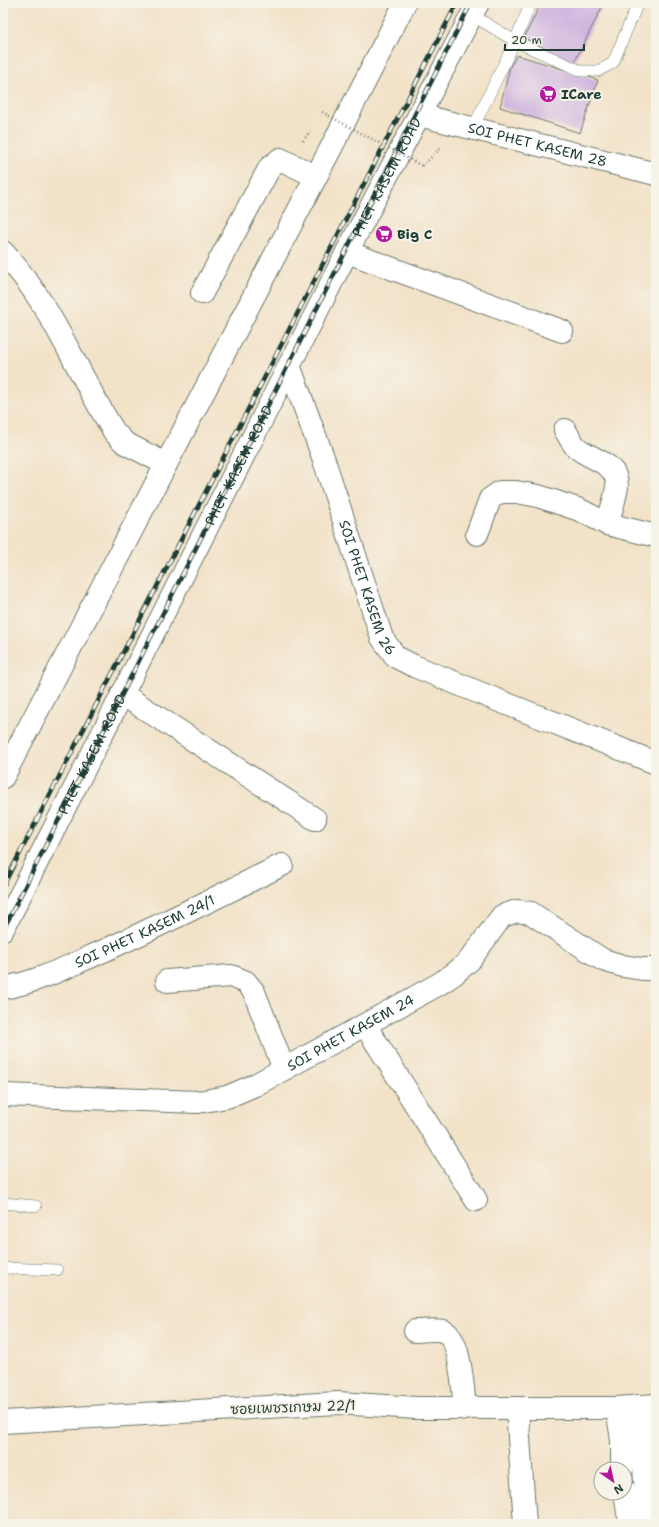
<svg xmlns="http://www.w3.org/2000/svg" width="659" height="1527" font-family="'Shantell Sans','Playpen Sans Thai',sans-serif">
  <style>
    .building { fill: #cbaede }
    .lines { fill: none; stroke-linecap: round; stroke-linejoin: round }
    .lane-casing { stroke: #697768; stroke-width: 12 }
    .street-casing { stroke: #697768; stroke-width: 24 }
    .primary-casing { stroke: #697768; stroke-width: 24 }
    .path { stroke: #697768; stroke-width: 2.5; stroke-dasharray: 1 3; stroke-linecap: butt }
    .lane { stroke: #fff; stroke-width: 11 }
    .street { stroke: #fff; stroke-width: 22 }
    .primary { stroke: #fff; stroke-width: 22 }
    .rail-casing { stroke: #1f3d34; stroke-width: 4.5 }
    .rail { stroke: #f7f3e8; stroke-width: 3; stroke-dasharray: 9; stroke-linecap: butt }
    .path-bridge { stroke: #697768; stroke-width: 2.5; stroke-dasharray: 1 3; stroke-linecap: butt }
    .labels { text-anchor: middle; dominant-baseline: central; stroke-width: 4; stroke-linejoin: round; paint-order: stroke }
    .poi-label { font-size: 14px; font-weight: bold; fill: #1f3d34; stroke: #f7f3e8; text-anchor: start }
    .street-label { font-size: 14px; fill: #1f3d34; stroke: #f7f3e8 }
  </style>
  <rect width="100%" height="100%" fill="#f7f3e8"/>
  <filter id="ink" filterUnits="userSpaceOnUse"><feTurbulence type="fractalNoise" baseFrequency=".025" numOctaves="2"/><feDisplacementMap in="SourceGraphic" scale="8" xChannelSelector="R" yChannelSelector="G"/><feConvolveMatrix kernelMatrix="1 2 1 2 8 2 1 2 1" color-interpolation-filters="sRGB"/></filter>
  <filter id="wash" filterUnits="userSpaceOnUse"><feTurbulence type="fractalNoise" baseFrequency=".012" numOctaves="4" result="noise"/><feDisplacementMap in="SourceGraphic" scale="16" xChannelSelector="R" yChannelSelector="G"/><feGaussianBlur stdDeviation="0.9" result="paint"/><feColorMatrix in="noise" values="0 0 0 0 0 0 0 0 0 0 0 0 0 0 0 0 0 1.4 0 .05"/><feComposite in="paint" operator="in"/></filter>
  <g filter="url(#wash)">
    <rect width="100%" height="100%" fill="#f2e2c8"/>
    <g id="blocks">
      <g class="building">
        <polygon points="541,3 604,3 574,63 524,38"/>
        <polygon points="517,55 598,80 580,133 500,107 510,67"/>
      </g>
    </g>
  </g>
  <g filter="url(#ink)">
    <use href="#blocks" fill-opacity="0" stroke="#697768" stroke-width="1"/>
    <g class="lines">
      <defs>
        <g id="lane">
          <polyline points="472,15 515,41 581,71 598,71 613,63 638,3"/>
          <polyline points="473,128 515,41 531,3"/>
          <polyline points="3,1203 36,1206"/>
          <polyline points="3,1268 57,1270"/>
        </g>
        <g id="street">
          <path id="s1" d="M419,115l237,59"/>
          <path d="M3,252c49,52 74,121 112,181l10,10 41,21"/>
          <polyline points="347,252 562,331"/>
          <polyline points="202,293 270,167 280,159 315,176"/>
          <path id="s2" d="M289,365l34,92 59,181 14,19 18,9 88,36 154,61"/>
          <path d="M565,430c3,5 6,11 10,16 14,14 42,15 42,39 0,9 -7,29 -10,39"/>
          <polyline points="477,534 490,499 500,492 516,492 538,496 580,510 607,524 656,536"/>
          <polyline points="122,694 315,819"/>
          <polyline points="167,981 231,976 246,982 254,992 284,1069"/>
          <path id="s3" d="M3,988c31,-5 60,-19 89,-32 64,-28 127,-60 190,-91"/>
          <polyline points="365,1025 476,1200"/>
          <path id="s4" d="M3,1095l195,7 29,-5 28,-12 184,-101 15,-10 15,-13 33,-45 15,-5 14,2 72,47 20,6 19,3h14"/>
          <path d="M415,1331c7,0 22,-2 28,0 18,6 20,60 22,78"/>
          <polyline points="617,1408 622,1440 622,1469"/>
          <polyline points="517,1409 525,1524"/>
          <polyline points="3,1422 338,1403 417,1408 617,1408 656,1405"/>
          <polyline points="625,1491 628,1513 635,1524"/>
          <polyline points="640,1524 647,1512 640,1406"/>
        </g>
        <g id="primary">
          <polyline points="3,777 331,148 405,3"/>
          <path id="s5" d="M3,929l344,-677 131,-249"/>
        </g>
      </defs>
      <use href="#lane" class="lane-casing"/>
      <use href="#street" class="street-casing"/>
      <use href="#primary" class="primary-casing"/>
      <g class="path">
        <polyline points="303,141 310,131"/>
        <polyline points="422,166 442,147"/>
      </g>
      <use href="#lane" class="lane"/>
      <use href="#street" class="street"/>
      <use href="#primary" class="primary"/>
      <defs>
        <g id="rail">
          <polyline points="3,886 457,3"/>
          <polyline points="3,930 471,3"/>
        </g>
      </defs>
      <use href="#rail" class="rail-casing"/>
      <use href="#rail" class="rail"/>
      <polyline class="path-bridge" points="322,112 422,166"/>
    </g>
  </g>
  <defs>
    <symbol id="supermarket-disc" viewBox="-11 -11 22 22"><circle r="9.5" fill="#b5179e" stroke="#f7f3e8"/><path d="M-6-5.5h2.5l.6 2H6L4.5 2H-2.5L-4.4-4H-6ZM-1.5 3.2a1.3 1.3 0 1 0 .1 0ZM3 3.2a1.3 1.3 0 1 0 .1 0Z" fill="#fff"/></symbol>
  </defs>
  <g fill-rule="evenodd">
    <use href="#supermarket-disc" x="538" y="84" width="20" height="20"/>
    <use href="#supermarket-disc" x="374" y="224" width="20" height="20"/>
  </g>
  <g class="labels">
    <g class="poi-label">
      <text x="561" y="94">ICare</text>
      <text x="397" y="234">Big C</text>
    </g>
    <g class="street-label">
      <text stroke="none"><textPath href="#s1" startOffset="122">SOI PHET KASEM 28</textPath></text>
      <text stroke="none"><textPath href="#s5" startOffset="844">PHET KASEM ROAD</textPath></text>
      <text stroke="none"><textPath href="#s5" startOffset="520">PHET KASEM ROAD</textPath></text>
      <text stroke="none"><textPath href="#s2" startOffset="236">SOI PHET KASEM 26</textPath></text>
      <text stroke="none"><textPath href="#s5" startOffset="196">PHET KASEM ROAD</textPath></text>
      <text stroke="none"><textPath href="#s3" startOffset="153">SOI PHET KASEM 24/1</textPath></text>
      <text stroke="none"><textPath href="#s4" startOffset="364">SOI PHET KASEM 24</textPath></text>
      <text transform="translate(293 1407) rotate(-2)">ซอยเพชรเกษม 22/1</text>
    </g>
  </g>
  <rect width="659" height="1527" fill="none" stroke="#f7f3e8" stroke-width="16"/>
  <g transform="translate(613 1481) rotate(146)"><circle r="19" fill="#f7f3e8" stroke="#a1aaa0"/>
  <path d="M0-3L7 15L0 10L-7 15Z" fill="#b5179e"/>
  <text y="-6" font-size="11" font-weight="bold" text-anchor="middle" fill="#1f3d34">N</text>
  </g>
  <path d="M505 44v6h79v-6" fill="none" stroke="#1f3d34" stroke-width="2"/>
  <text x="511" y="44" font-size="12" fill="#1f3d34" stroke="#f7f3e8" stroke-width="3" paint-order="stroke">20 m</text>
</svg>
